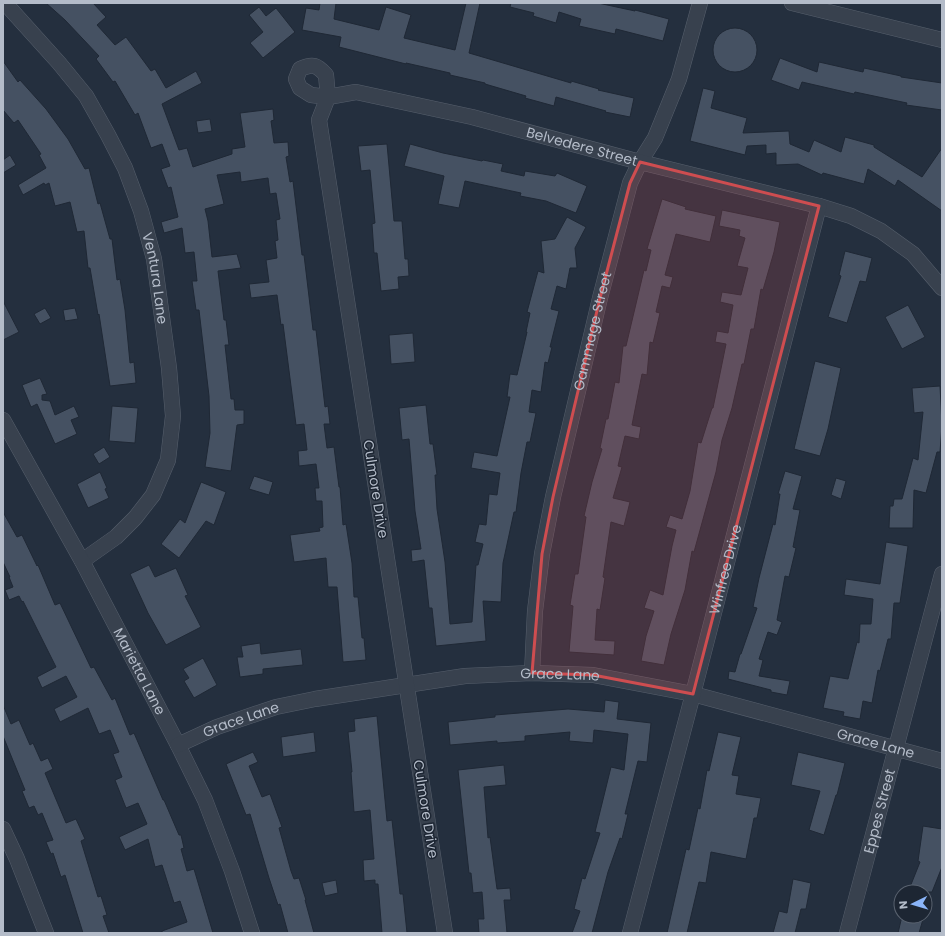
<svg xmlns="http://www.w3.org/2000/svg" width="945" height="936" font-family="Poppins,sans-serif">
  <style>
    .building { fill: #455162; stroke: #1f2835 }
    .lines { fill: none; stroke-linecap: round; stroke-linejoin: round }
    .street-casing { stroke: #565f6c; stroke-width: 16 }
    .street { stroke: #38414e; stroke-width: 15 }
    .marked { fill: #ce4d50; fill-opacity: 0.2; stroke: #ce4d50; stroke-width: 3; stroke-linejoin: round }
    .labels { text-anchor: middle; dominant-baseline: central; stroke-width: 3; stroke-linejoin: round; paint-order: stroke }
    .street-label { font-size: 14px; fill: #b4bcc9; stroke: #1d2633 }
  </style>
  <rect width="100%" height="100%" fill="#242f3e"/>
  <g class="building">
    <polygon points="46,3 93,3 106,17 97,25 115,45 126,37 151,71 155,69 166,88 196,71 202,83 162,104 179,150 187,148 193,167 232,154 232,149 245,147 240,113 273,109 274,120 271,121 274,143 288,142 289,156 286,157 290,182 293,181 302,255 304,255 313,330 316,330 325,407 328,406 330,424 324,424 327,448 334,447 339,487 340,487 343,525 346,524 352,563 354,597 358,597 362,638 364,638 366,660 343,662 337,587 328,587 326,558 294,562 290,535 320,531 319,528 323,527 322,501 316,501 315,488 319,488 316,464 299,466 298,451 307,450 304,424 296,425 283,324 281,325 277,295 251,298 249,284 269,282 266,260 277,258 275,241 278,240 276,220 280,219 276,193 270,194 268,178 241,182 240,172 217,175 224,204 205,209 208,221 212,257 237,254 241,268 218,271 224,320 226,320 229,345 225,345 231,399 234,399 235,410 244,410 244,424 237,425 231,471 205,467 210,433 209,396 199,310 196,310 192,281 197,281 194,252 185,253 182,228 164,233 161,222 178,217 171,187 168,188 161,169 170,166 162,144 151,148 138,113 135,115 115,81 113,82 96,59 99,56 65,20"/>
    <polygon points="320,3 336,3 334,19 379,30 386,7 411,15 404,38 455,50 466,3 480,3 469,53 571,83 571,81 599,89 598,90 634,98 630,117 605,112 606,111 556,97 554,106 525,98 526,96 485,84 485,83 450,75 450,73 406,63 406,64 339,47 341,37 302,30 306,8 319,10"/>
    <polygon points="511,3 598,3 635,11 635,10 669,19 663,41 616,29 615,34 579,26 581,19 559,12 556,23 533,16 534,13 510,7"/>
    <polygon points="259,7 266,16 276,8 295,32 263,58 250,43 263,32 249,15"/>
    <circle cx="735" cy="50" r="22"/>
    <polygon points="780,58 817,72 819,62 863,72 864,68 901,76 901,77 942,83 942,110 906,105 907,103 855,92 854,94 802,82 799,90 771,80"/>
    <polygon points="3,61 18,82 20,80 46,109 68,139 85,169 89,168 98,204 100,203 110,239 112,239 117,280 120,279 125,310 130,363 134,362 136,383 110,386 99,314 98,315 90,268 88,268 84,231 77,232 70,202 55,206 49,183 45,185 44,183 23,195 18,185 46,168 39,155 41,154 18,120 14,123 3,110"/>
    <polygon points="703,88 715,91 711,108 747,118 743,133 789,131 790,144 809,152 814,140 841,152 845,137 874,145 874,147 922,177 942,148 942,211 898,180 895,186 868,169 864,184 823,173 822,175 798,164 776,165 776,153 766,154 766,145 747,146 745,155 690,141"/>
    <polygon points="210,119 212,131 198,133 196,121"/>
    <polygon points="387,144 394,221 402,221 405,259 408,259 409,276 398,277 399,289 381,291 377,253 374,253 372,224 375,223 370,170 361,171 358,146"/>
    <polygon points="410,144 443,153 482,161 483,160 503,164 501,171 524,176 525,171 555,176 557,173 587,186 576,213 546,201 520,196 521,193 465,181 459,208 438,204 444,176 404,166"/>
    <polygon points="10,155 16,165 3,173 3,160"/>
    <polygon points="662,199 686,207 685,209 716,216 710,242 676,234 665,275 673,277 670,288 662,286 656,312 660,313 653,343 650,342 647,375 642,374 632,425 641,427 639,439 625,436 618,466 622,467 613,498 630,502 624,526 611,522 603,577 605,578 600,610 597,609 595,640 615,641 614,655 569,652 573,606 570,605 575,574 578,574 586,517 584,516 592,482 602,449 600,448 606,419 608,419 615,382 619,383 623,346 626,346 644,270 646,271 651,250 647,249"/>
    <polygon points="722,210 780,222 774,252 763,290 761,289 754,329 751,329 744,364 742,364 732,408 722,440 716,472 694,552 692,551 685,590 671,634 664,665 641,661 646,636 654,611 644,608 650,590 663,595 672,546 676,530 666,527 670,515 682,519 690,491 698,442 701,443 712,408 713,408 726,344 715,342 717,331 728,333 733,305 720,302 722,292 741,295 748,268 737,266 745,238 739,236 740,230 719,226"/>
    <polygon points="567,217 586,227 575,248 577,268 570,268 566,289 557,286 551,309 559,311 550,347 552,347 548,363 545,362 541,392 532,390 529,412 536,413 530,442 527,442 521,473 516,512 514,512 503,563 501,602 483,601 486,641 436,646 432,608 429,608 424,560 412,562 411,550 421,549 415,511 409,439 402,440 399,408 426,405 430,444 433,444 437,475 435,475 437,509 445,562 450,624 472,622 476,565 478,565 483,544 475,542 479,524 486,525 489,494 497,495 500,473 471,468 474,452 497,456 510,397 507,397 510,374 517,375 527,332 526,332 530,313 527,312 538,271 544,273 541,241 555,239"/>
    <polygon points="845,251 872,258 866,282 860,281 847,323 828,317 841,276 839,275"/>
    <polygon points="3,301 19,332 3,340"/>
    <polygon points="908,305 925,337 902,349 885,317"/>
    <polygon points="45,308 51,318 40,324 34,314"/>
    <polygon points="75,308 78,319 65,321 63,310"/>
    <polygon points="413,333 415,362 391,364 389,335"/>
    <polygon points="815,361 841,368 828,429 820,456 794,449"/>
    <polygon points="40,378 47,394 42,395 42,400 50,401 55,415 74,406 79,417 71,420 77,434 55,444 37,404 31,407 22,385"/>
    <polygon points="940,386 942,425 940,452 937,452 926,493 914,490 913,528 889,528 890,506 893,506 894,499 902,499 913,458 918,460 923,412 914,413 912,388"/>
    <polygon points="112,406 138,408 135,443 109,441"/>
    <polygon points="104,447 110,457 99,464 93,454"/>
    <polygon points="785,471 802,476 793,509 800,510 793,547 796,548 789,577 785,576 777,620 782,622 777,635 768,632 759,659 763,660 759,676 790,681 787,695 771,692 771,690 728,679 729,671 735,672 740,654 741,654 757,608 753,607 759,578 773,524 775,525 780,494 778,494"/>
    <polygon points="100,472 107,488 105,489 109,498 88,508 77,484"/>
    <polygon points="254,476 273,482 269,495 249,489"/>
    <polygon points="836,478 846,481 841,499 831,495"/>
    <polygon points="201,482 226,492 214,525 206,521 179,558 161,544 180,519 185,523"/>
    <polygon points="3,512 17,537 22,535 37,566 38,565 55,605 60,603 91,668 94,667 112,700 115,698 130,735 134,733 163,800 164,800 179,835 181,835 184,848 181,849 187,871 194,869 213,933 162,933 162,931 187,922 180,901 174,903 162,865 155,867 148,839 125,850 119,837 147,824 138,803 126,808 115,780 122,777 113,754 119,752 110,730 99,734 88,708 60,722 54,709 77,697 66,676 42,688 37,677 56,667 23,601 22,602 19,596 9,600 5,590 13,587 9,577 10,577 3,562"/>
    <polygon points="886,542 908,546 900,603 894,603 891,639 888,639 880,671 878,670 872,703 863,701 860,719 843,716 844,712 823,708 830,676 848,679 857,642 859,643 860,624 871,624 873,599 844,595 846,579 880,584"/>
    <polygon points="149,565 155,577 176,568 188,595 185,596 201,627 166,645 148,613 130,574"/>
    <polygon points="260,643 261,654 301,649 303,665 263,669 263,674 240,677 237,657 243,657 241,646"/>
    <polygon points="203,658 217,685 194,698 184,681 189,678 183,669"/>
    <polygon points="605,700 619,702 617,719 651,723 647,762 638,761 625,814 628,814 622,839 620,838 608,872 592,933 572,933 580,911 574,909 582,878 585,879 600,833 595,832 611,767 624,770 628,734 594,730 593,743 569,741 570,732 525,736 525,741 497,743 497,741 450,745 448,722 495,717 495,715 568,709 604,712"/>
    <polygon points="3,705 11,724 19,720 30,745 33,743 41,761 48,758 53,769 45,773 66,823 76,819 85,839 81,841 98,897 101,896 107,915 103,916 109,933 83,933 65,875 61,877 53,853 51,854 46,842 53,840 42,813 38,815 34,806 29,808 22,791 25,790 3,736"/>
    <polygon points="377,716 387,821 392,820 400,894 403,894 407,933 382,933 378,884 375,884 375,880 364,881 363,860 374,859 370,810 354,812 351,772 352,772 348,732 355,731 354,719"/>
    <polygon points="314,732 316,752 283,757 281,737"/>
    <polygon points="718,732 741,737 732,775 739,776 736,794 761,798 757,818 754,818 746,859 711,852 706,883 699,882 687,933 667,933 686,849 689,850 698,808 700,809 707,770 709,771"/>
    <polygon points="253,752 258,762 249,766 262,797 270,794 282,827 279,828 291,871 294,879 299,878 306,900 305,900 314,933 288,933 280,904 278,905 269,878 250,814 246,815 226,764"/>
    <polygon points="798,752 845,763 837,795 836,795 824,835 809,830 820,791 791,785"/>
    <polygon points="504,765 506,785 484,787 488,838 490,837 497,889 510,888 511,900 504,900 507,933 479,933 478,919 484,919 482,892 473,893 471,873 469,873 458,770"/>
    <polygon points="923,826 942,829 942,867 932,892 908,892 920,862 918,861"/>
    <polygon points="793,879 811,883 806,909 801,909 795,933 773,933 779,911 787,913"/>
    <polygon points="336,880 338,893 325,896 322,883"/>
    <polygon points="902,916 924,916 919,933 898,933"/>
  </g>
  <g class="lines">
    <defs>
      <g id="street">
        <path id="s1" d="M5,3l54,60 27,33 22,39 17,33 16,43 13,48 15,109 4,48 -5,44 -15,35 -18,23 -19,19 -34,24"/>
        <polyline points="792,3 942,40"/>
        <path id="s2" d="M3,420l79,141 96,184 27,55 27,71 20,62"/>
        <path id="s3" d="M532,673l3,-62 7,-57 11,-57 47,-199 30,-115 10,-21 15,-24 24,-59 21,-76"/>
        <path id="s4" d="M178,745l39,-18 59,-20 39,-8 150,-23 67,-3 61,2 100,19 249,67"/>
        <polyline points="3,829 17,859 46,933"/>
        <path id="s5" d="M445,933l-126,-813 9,-23 -2,-22c-9,-10 -13,-12 -26,-6l-4,10 4,9 11,7 17,2 28,-5 116,25 168,45 179,44 32,10 30,15 32,23 29,34"/>
        <path id="s6" d="M630,933l63,-239 126,-488"/>
        <path id="s7" d="M847,933l95,-359"/>
      </g>
    </defs>
    <use href="#street" class="street-casing"/>
    <use href="#street" class="street"/>
  </g>
  <path class="marked" d="M640,162l179,44 -126,488 -100,-19 -61,-2 10,-119 11,-57 47,-199 30,-115z"/>
  <g class="labels">
    <g class="street-label">
      <text stroke="none"><textPath href="#s5" startOffset="1211">Belvedere Street</textPath></text>
      <text stroke="none"><textPath href="#s1" startOffset="320">Ventura Lane</textPath></text>
      <text stroke="none"><textPath href="#s3" startOffset="348">Gammage Street</textPath></text>
      <text transform="translate(376 489) rotate(81)">Culmore Drive</text>
      <text stroke="none"><textPath href="#s6" startOffset="376">Winfree Drive</textPath></text>
      <text stroke="none"><textPath href="#s2" startOffset="286">Marietta Lane</textPath></text>
      <text stroke="none"><textPath href="#s4" startOffset="392">Grace Lane</textPath></text>
      <text stroke="none"><textPath href="#s4" startOffset="68">Grace Lane</textPath></text>
      <text stroke="none"><textPath href="#s4" startOffset="716">Grace Lane</textPath></text>
      <text transform="translate(426 809) rotate(81)">Culmore Drive</text>
      <text stroke="none"><textPath href="#s7" startOffset="126">Eppes Street</textPath></text>
    </g>
  </g>
  <rect width="945" height="936" fill="none" stroke="#b4bcc9" stroke-width="8"/>
  <g transform="translate(913 904) rotate(265)"><circle r="19" fill="#1d2633" stroke="#59626f"/>
  <path d="M0-3L7 15L0 10L-7 15Z" fill="#8ab4f8"/>
  <text y="-6" font-size="11" font-weight="bold" text-anchor="middle" fill="#b4bcc9">N</text>
  </g>
</svg>
